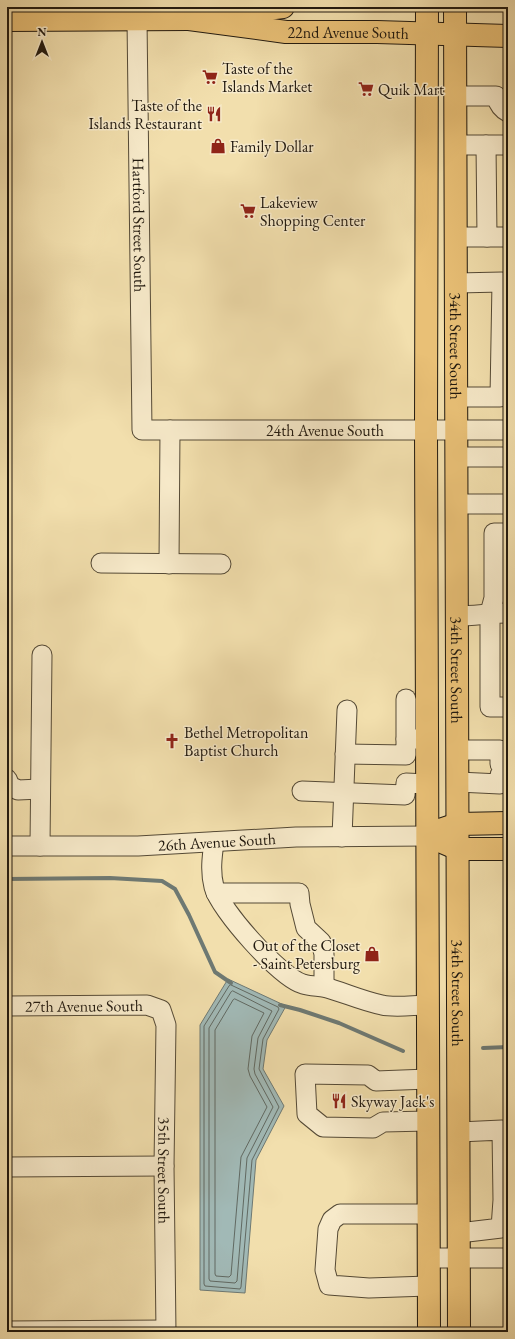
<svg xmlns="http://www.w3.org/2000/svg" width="515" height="1339" font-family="'EB Garamond',serif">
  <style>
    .water { fill: #a1b9b6; stroke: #6e7973 }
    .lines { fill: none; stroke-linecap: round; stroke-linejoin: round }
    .shore { stroke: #616962; stroke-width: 1 }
    .stream { stroke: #6e7973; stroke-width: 4 }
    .minor-casing { stroke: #554a36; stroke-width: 21 }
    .major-casing { stroke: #21190f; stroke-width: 24 }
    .highway-casing { stroke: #21190f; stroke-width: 24 }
    .minor { stroke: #f7eaca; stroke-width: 19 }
    .major { stroke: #e9c076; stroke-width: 22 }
    .highway { stroke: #e9c076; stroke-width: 22 }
    .labels { text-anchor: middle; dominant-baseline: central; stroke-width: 3; stroke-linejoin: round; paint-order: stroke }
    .street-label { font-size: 16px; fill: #21190f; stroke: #f7eaca }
    .poi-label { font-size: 16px; fill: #21190f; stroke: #f7eaca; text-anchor: start }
  </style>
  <rect width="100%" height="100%" fill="#f2dfad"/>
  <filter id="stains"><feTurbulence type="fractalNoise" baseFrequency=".005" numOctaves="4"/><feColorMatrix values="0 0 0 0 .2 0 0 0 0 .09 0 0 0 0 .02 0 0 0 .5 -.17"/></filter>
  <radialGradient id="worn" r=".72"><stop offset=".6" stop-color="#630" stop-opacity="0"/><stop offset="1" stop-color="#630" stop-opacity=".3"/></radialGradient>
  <polygon class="water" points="228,979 286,1006 267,1040 263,1069 284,1106 256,1160 245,1293 200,1290 200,1025"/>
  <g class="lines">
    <g class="shore">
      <polygon points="231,985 278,1007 279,1009 263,1039 259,1069 279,1107 252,1160 241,1287 240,1289 205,1286 204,1284 204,1026 229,986"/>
      <polygon points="233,991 272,1011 258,1038 254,1069 255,1074 273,1107 247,1158 237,1281 235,1283 210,1281 209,1279 209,1028 231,992"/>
      <polygon points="235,999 264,1013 252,1036 248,1069 250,1076 267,1107 241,1157 231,1275 229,1277 216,1276 215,1274 215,1030 233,1000"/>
    </g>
    <g class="stream">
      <polyline points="7,879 110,878 162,881 175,889 189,915 215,972 231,983"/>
      <polyline points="280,1005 300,1010 339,1023 403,1051"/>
      <polyline points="483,1048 508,1047"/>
    </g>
    <defs>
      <g id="minor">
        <path id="s1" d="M137,19l5,411h366"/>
        <path d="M456,96h40c2,7 6,13 12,16"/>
        <polyline points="457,145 508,145"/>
        <polyline points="486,145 487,237"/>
        <polyline points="457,237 508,237"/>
        <polyline points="457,283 502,282 500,397 457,397"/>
        <polyline points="457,457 508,457"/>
        <polyline points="457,504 508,504"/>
        <polyline points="508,533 494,533 494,598 490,613 490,707 508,707"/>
        <polyline points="101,563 221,564"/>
        <polyline points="169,564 170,430"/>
        <path d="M457,616c17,0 34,-3 51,-3"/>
        <polyline points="406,699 406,739"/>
        <polyline points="458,750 500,750 500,764"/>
        <polyline points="345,754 406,755 406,739 427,739"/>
        <polyline points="7,779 10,786 18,790 40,789"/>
        <polyline points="458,782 500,784 500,775"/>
        <polyline points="302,791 405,795 406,783 427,784"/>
        <polyline points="342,837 347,710"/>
        <path d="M214,842c-2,15 -4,30 0,45 6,23 66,90 89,97 6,2 14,2 21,3 19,5 38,14 58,18 13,3 32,0 46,0"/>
        <path id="s2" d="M7,846h131l158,-9 132,-1"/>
        <polyline points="40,846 42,655"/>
        <polyline points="216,893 299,893 300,904 306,928 321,942 324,954 324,987"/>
        <path id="s3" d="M7,1006l140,-1 14,5 5,15 -2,141 2,166"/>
        <polyline points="428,1079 376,1081 368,1075 305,1074 307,1114 323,1127 373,1128 383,1122 428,1121"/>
        <polyline points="459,1132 502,1130 503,1200 501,1228 459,1233"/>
        <polyline points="7,1167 164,1166"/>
        <polyline points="428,1214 340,1214 332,1220 328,1229 325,1270 329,1285 369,1288 428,1286"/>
        <polyline points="428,1258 508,1258"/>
        <polyline points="7,1331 166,1330"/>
      </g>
      <g id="major">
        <path id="s4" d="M189,19l97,13h91l131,4"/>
        <polyline points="7,20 189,19 283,7"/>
        <polyline points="440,830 458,824 508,823"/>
        <polyline points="428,836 458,849 508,849"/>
      </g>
      <g id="highway">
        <polyline points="427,7 426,429 429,1332"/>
        <path id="s5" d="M455,7l4,1325"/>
      </g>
    </defs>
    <use href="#minor" class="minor-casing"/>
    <use href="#major" class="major-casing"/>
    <use href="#highway" class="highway-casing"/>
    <use href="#minor" class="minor"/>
    <use href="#major" class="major"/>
    <use href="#highway" class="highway"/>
  </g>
  <defs>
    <symbol id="supermarket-bare" viewBox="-9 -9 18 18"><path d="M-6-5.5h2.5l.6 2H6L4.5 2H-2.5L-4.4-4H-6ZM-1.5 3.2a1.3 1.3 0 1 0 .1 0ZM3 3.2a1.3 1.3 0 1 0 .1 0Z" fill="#8f2418" stroke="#f7eaca" stroke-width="2.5" paint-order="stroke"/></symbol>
    <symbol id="restaurant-bare" viewBox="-9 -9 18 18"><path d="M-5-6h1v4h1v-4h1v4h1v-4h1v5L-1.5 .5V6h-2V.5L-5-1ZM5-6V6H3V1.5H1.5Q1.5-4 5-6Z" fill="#8f2418" stroke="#f7eaca" stroke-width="2.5" paint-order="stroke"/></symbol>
    <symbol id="shop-bare" viewBox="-9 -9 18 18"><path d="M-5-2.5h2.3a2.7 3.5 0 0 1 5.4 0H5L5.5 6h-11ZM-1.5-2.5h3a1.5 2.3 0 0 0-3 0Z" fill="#8f2418" stroke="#f7eaca" stroke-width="2.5" paint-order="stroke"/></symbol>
    <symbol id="church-bare" viewBox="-9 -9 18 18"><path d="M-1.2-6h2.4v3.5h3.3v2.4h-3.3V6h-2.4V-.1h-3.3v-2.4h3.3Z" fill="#8f2418" stroke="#f7eaca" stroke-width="2.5" paint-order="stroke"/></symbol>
  </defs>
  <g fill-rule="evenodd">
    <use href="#supermarket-bare" x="199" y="66" width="22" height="22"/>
    <use href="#supermarket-bare" x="355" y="78" width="22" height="22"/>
    <use href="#restaurant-bare" x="203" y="103" width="22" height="22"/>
    <use href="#shop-bare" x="207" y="135" width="22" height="22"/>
    <use href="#supermarket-bare" x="237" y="200" width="22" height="22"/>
    <use href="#church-bare" x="161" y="730" width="22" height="22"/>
    <use href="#shop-bare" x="361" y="943" width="22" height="22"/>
    <use href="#restaurant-bare" x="328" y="1090" width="22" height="22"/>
  </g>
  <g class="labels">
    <g class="street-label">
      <text stroke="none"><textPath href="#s4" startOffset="160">22nd Avenue South</textPath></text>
      <text stroke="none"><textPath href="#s1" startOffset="206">Hartford Street South</textPath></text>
      <text stroke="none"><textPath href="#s5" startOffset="339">34th Street South</textPath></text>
      <text stroke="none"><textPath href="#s1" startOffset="594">24th Avenue South</textPath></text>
      <text stroke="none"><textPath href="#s5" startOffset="663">34th Street South</textPath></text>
      <text stroke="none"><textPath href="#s2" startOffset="210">26th Avenue South</textPath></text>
      <text stroke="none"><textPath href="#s5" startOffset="986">34th Street South</textPath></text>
      <text stroke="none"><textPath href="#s3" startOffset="77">27th Avenue South</textPath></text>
      <text stroke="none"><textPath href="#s3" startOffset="316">35th Street South</textPath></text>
    </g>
    <g class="poi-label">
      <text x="222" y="68">Taste of the<tspan x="222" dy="18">Islands Market</tspan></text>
      <text x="378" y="89">Quik Mart</text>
      <text x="202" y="105" text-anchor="end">Taste of the<tspan x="202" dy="18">Islands Restaurant</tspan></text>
      <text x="230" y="146">Family Dollar</text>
      <text x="260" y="202">Lakeview<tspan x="260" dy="18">Shopping Center</tspan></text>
      <text x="184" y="732">Bethel Metropolitan<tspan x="184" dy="18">Baptist Church</tspan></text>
      <text x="360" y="945" text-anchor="end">Out of the Closet<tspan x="360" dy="18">- Saint Petersburg</tspan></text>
      <text x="351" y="1101">Skyway Jack's</text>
    </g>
  </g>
  <rect width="515" height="1339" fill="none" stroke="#f2dfad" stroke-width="24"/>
  <rect x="8" y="8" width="499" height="1323" fill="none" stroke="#21190f" stroke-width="2"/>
  <rect x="12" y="12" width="491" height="1315" fill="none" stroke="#21190f"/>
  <g transform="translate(42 42)" stroke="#f7eaca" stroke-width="3" paint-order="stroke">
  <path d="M0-3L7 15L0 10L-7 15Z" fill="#21190f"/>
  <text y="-6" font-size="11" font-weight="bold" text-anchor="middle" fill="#21190f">N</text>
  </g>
  <rect width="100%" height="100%" filter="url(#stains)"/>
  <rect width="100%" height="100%" fill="url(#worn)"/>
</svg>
